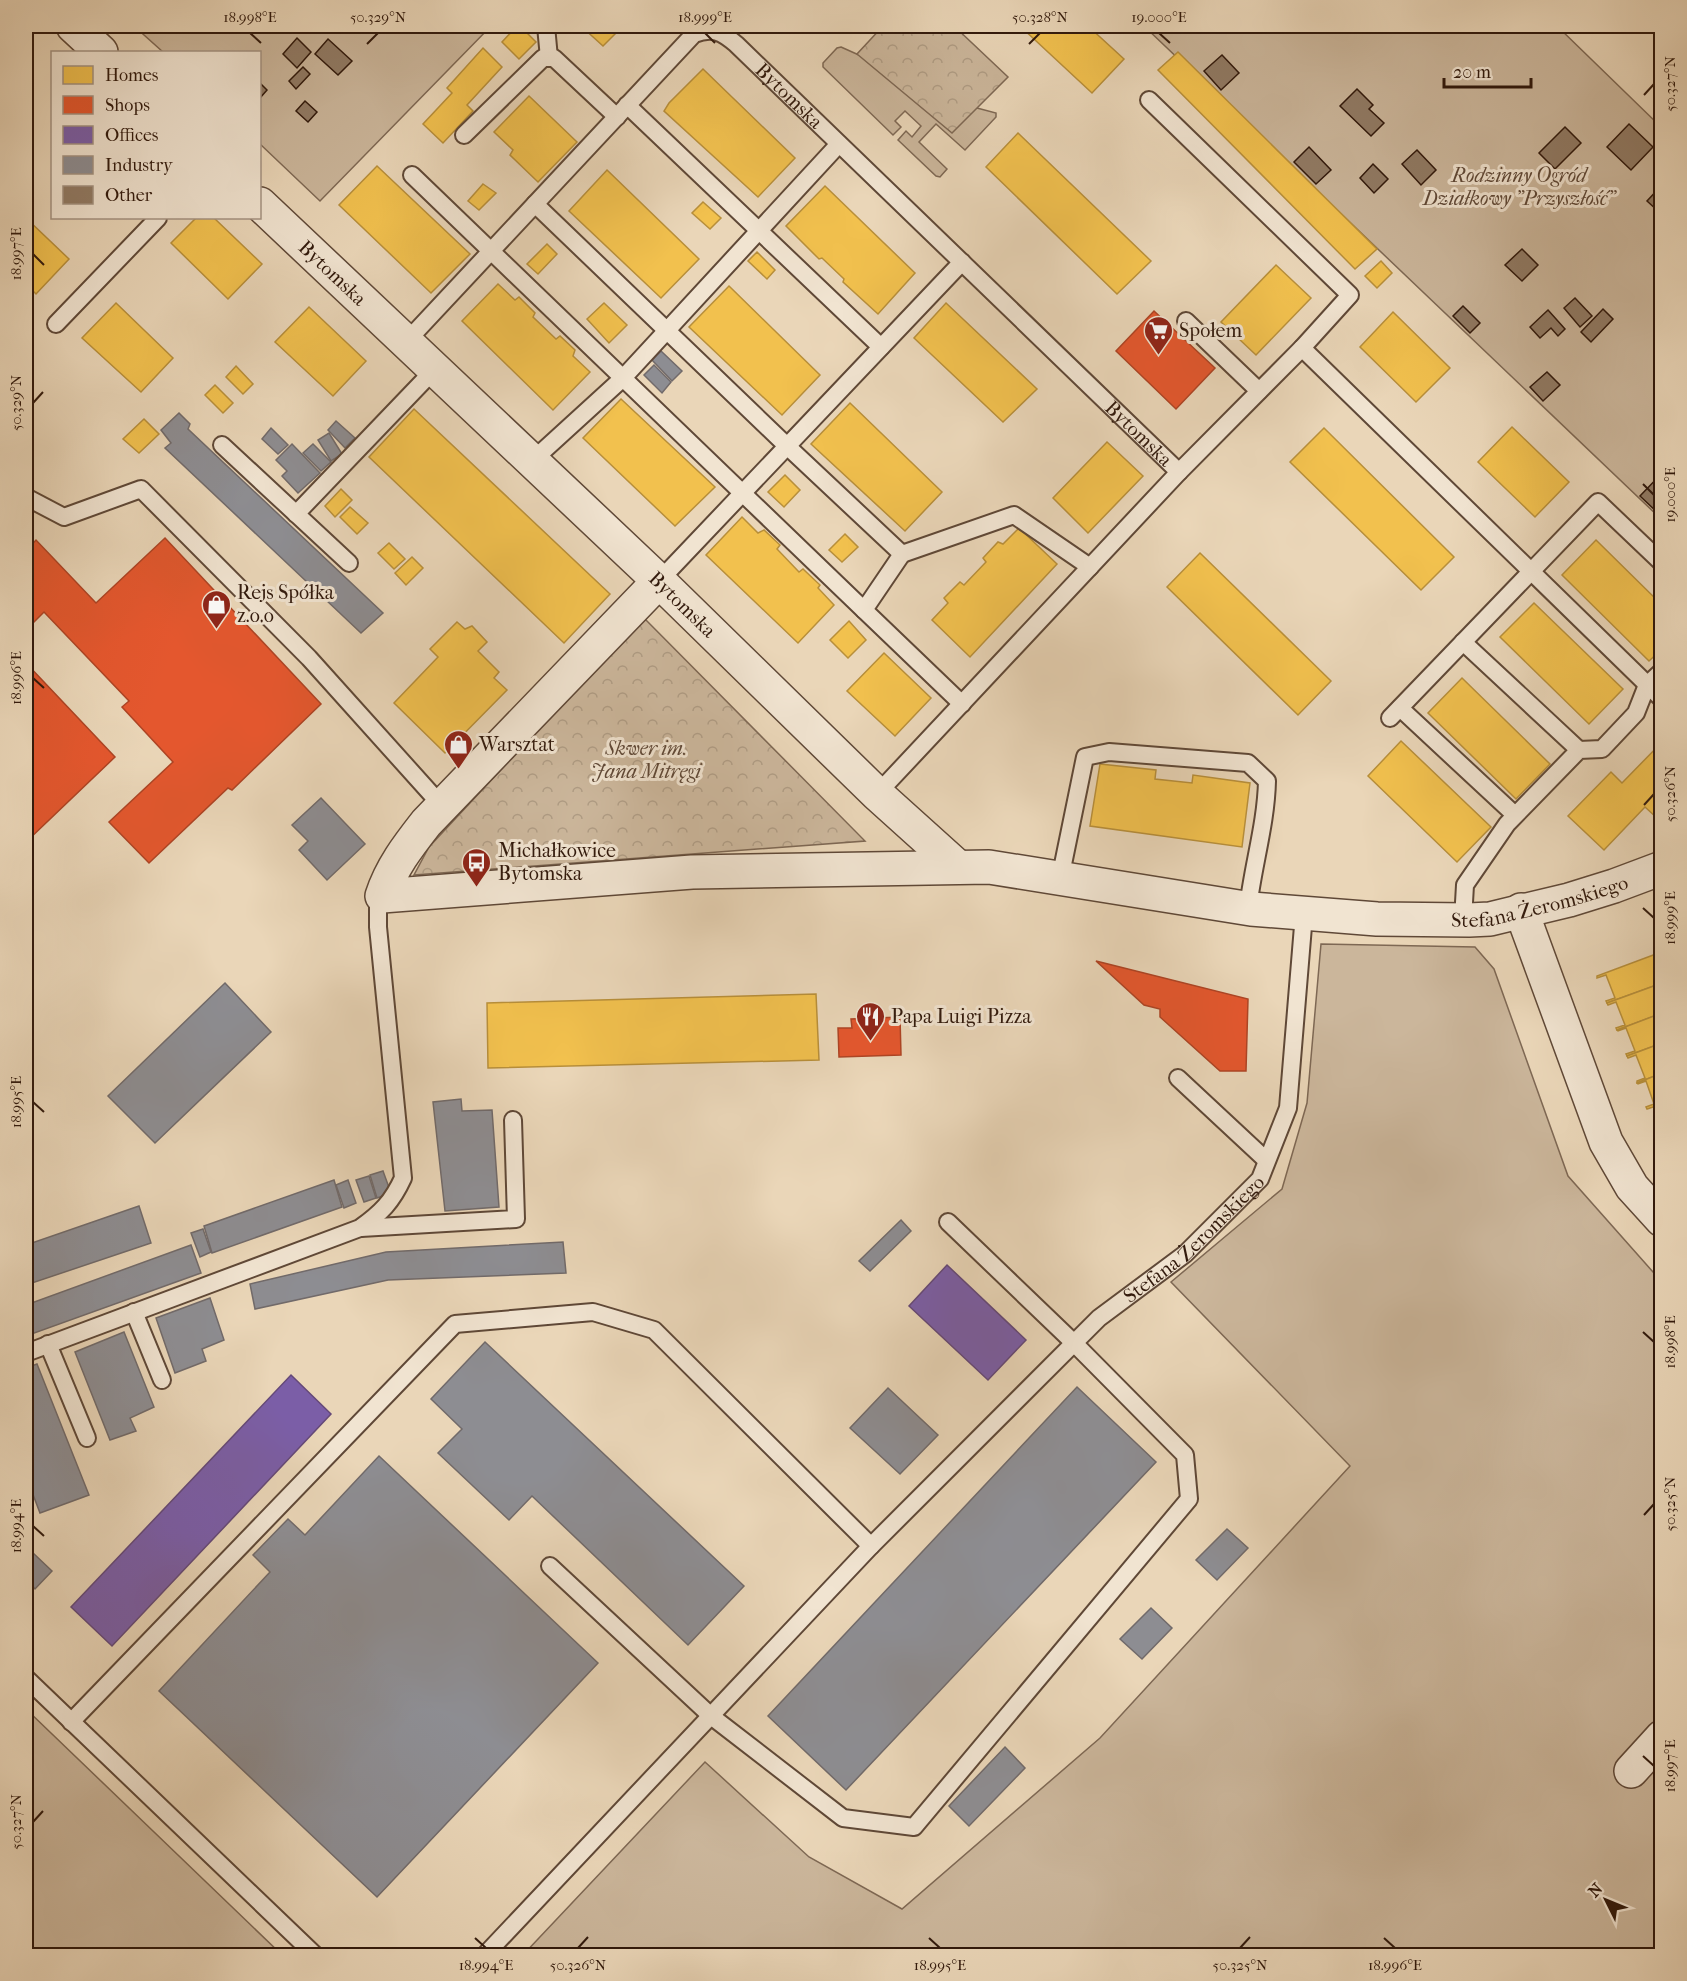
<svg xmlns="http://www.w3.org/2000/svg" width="1687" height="1981" font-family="'IM FELL French Canon',serif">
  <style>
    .green { fill: #cbb69b; stroke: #7e6854; stroke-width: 1.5 }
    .park { fill: url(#park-crowns); stroke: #7e6854; stroke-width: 1.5 }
    .homes { fill: #f2c14e; stroke: #b88f3a; stroke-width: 1.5 }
    .shops { fill: #e4572e; stroke: #ae4424; stroke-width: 1.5 }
    .offices { fill: #7b5ea7; stroke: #654978; stroke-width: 1.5 }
    .industry { fill: #8d8d92; stroke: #716a6a; stroke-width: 1.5 }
    .building { fill: #917b65; stroke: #31190c; stroke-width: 1.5 }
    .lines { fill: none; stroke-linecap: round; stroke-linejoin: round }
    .lane-casing { stroke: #5f4837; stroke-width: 20 }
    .street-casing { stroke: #5f4837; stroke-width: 36 }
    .lane { stroke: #f1e4d1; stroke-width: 16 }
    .street { stroke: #f1e4d1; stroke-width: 33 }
    .ticks { fill: none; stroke: #31190c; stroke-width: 2 }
    .labels { text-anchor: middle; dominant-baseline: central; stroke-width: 6; stroke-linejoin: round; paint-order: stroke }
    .street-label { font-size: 20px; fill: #31190c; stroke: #f1e4d1 }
    .park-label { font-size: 20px; font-style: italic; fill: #5f4837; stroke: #f1e4d1 }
    .poi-label { font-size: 20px; fill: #31190c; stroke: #f1e4d1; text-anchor: start }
    .neatline { fill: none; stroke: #31190c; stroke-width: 2 }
    .ticks-label { font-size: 15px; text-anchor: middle; fill: #31190c }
  </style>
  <defs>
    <pattern id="park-crowns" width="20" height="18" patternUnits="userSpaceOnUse" patternTransform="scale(1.5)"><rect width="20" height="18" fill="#cbb69b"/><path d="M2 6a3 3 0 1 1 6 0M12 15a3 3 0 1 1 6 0" fill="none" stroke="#af9c84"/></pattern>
  </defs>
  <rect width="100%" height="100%" fill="#ead6b8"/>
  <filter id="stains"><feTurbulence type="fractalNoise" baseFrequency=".00333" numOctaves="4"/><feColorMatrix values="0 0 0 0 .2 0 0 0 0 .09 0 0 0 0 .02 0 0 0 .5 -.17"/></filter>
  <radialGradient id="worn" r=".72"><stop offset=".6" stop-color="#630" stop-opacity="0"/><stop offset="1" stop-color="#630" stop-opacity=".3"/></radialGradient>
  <g class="green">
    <polygon points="134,26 491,26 320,201 260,144 260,52 163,52"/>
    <polygon points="1144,26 1557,26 1661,127 1661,519"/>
    <polygon points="841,47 977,108 996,113 996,117 965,150 936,124 919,142 947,169 940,177 936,176 898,140 906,131 912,137 921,126 905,111 895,121 901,127 893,135 823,67 823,63 837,48"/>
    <polygon points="1321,944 1475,947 1494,969 1568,1176 1661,1281 1661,1955 522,1956 705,1762 809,1857 902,1909 1100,1738 1350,1466 1171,1282 1282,1189 1307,1103"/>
    <polygon points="26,1709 282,1955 26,1955"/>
  </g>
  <g class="park">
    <polygon points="883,26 954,26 1008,77 952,133 857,54"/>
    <polygon points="643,617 865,841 414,875 429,847"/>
  </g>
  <g class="homes">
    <polygon points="517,26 520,26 536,42 519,59 502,42"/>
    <polygon points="581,26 623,26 603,46"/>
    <polygon points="1020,26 1088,26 1124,59 1092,93"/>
    <polygon points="483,48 502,67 467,105 473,111 443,143 423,124 452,93 447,88"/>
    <polygon points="1178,52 1377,249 1355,269 1158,70"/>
    <polygon points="703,69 795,158 758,197 664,111 669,103"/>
    <polygon points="529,96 577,142 538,182 510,155 513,150 494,132"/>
    <polygon points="1018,133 1151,261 1117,294 986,167"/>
    <polygon points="377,166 470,254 431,293 339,205"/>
    <polygon points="607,170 699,259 661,298 569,211"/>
    <polygon points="483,184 496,193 479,210 468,201"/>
    <polygon points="825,186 915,273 878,314 843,282 844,279 822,258 819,259 786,226"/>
    <polygon points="703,202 721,218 710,229 692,213"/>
    <polygon points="26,218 69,259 36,294 26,284"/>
    <polygon points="196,218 214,218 262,264 228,299 171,243"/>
    <polygon points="547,244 557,254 538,274 527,264"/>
    <polygon points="757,252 775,270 767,279 748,261"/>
    <polygon points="1381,261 1392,273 1377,288 1365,276"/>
    <polygon points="1276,265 1311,298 1256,355 1221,322"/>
    <polygon points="498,284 515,300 519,297 535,313 533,317 556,339 560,336 575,350 573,356 590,372 553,410 462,321"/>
    <polygon points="729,286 820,375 782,415 689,327"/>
    <polygon points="116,303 173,358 141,392 82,338"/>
    <polygon points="604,303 627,325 609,343 587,319"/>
    <polygon points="946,303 1037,389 1003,422 914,338"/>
    <polygon points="309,307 366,361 333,396 275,342"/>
    <polygon points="1393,312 1450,368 1416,402 1360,347"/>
    <polygon points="236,366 253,384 243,394 226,377"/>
    <polygon points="215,385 233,403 223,413 205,395"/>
    <polygon points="621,399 715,487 675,526 583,438"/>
    <polygon points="850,403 942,492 905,531 811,444"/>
    <polygon points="414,409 610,594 564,643 369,457"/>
    <polygon points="144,419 159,434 139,453 123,439"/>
    <polygon points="1512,427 1569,482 1535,517 1478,462"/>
    <polygon points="1324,428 1454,557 1421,590 1290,462"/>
    <polygon points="1107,442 1143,476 1088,533 1053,498"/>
    <polygon points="785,475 800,490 784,507 768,492"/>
    <polygon points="341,489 352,500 335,517 325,506"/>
    <polygon points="350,507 368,523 357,534 340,517"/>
    <polygon points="742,517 758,533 764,530 780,545 777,549 799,572 803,569 820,585 818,588 834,605 798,643 706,555"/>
    <polygon points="1019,528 1057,564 970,657 932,620 948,603 944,598 960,582 964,585 986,562 983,558 998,542 1003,544"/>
    <polygon points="845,534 858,547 842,562 829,550"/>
    <polygon points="1596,540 1662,605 1662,649 1649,661 1562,575"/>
    <polygon points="389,543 405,559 394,569 378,553"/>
    <polygon points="1200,553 1331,681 1298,715 1167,587"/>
    <polygon points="412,557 423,568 406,585 395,573"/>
    <polygon points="1534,603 1623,689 1589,724 1500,637"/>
    <polygon points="849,621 866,640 848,658 830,640"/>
    <polygon points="457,622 465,629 472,626 487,642 478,651 499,672 494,678 507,690 445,753 394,703 438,657 430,649"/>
    <polygon points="884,653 931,698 895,736 847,691"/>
    <polygon points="1462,678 1550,764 1516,799 1428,713"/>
    <polygon points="1401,741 1491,827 1457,862 1368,776"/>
    <polygon points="1662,742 1662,813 1657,818 1645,807 1604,850 1568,816 1611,772 1622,783"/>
    <polygon points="1100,764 1156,770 1155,779 1192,783 1193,775 1250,783 1242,847 1090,826"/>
    <polygon points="1656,954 1662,968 1658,970 1662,983 1607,1003 1606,1001 1615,998 1606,975 1597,978 1597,976"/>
    <polygon points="1662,983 1662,1013 1617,1030 1616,1028 1625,1025 1616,1002 1608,1005 1607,1003"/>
    <polygon points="816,994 819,1060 488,1068 487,1003"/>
    <polygon points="1662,1013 1662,1043 1627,1056 1626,1054 1635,1051 1626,1028 1618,1031 1617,1030"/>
    <polygon points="1662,1043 1662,1073 1637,1083 1637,1081 1645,1078 1636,1055 1628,1058 1627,1056"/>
    <polygon points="1662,1073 1662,1104 1647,1109 1646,1107 1654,1104 1646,1081 1638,1084 1637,1083"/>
  </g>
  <g class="shops">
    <polygon points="1154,311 1215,368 1176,409 1116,351"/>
    <polygon points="165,538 321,704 232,790 228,788 149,863 109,822 173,762 122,707 129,701 44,612 26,630 26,551 36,540 96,603"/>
    <polygon points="26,663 115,757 26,842"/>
    <polygon points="1096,961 1248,999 1246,1071 1220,1071 1160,1017 1160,1009 1144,1005"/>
    <polygon points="900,1017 901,1055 839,1057 838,1028 852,1028 851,1019"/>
  </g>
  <g class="offices">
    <polygon points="947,1265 1026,1340 988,1380 909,1306"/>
    <polygon points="291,1375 331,1414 112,1646 71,1607"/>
  </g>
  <g class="industry">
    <polygon points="661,351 682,371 672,381 652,360"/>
    <polygon points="654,365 671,382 662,393 644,375"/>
    <polygon points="179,413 190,424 188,429 383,613 361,633 165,448 171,443 161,430"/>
    <polygon points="336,421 355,438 345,448 328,430"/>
    <polygon points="271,428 288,445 278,454 262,439"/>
    <polygon points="329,433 342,454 331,461 318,440"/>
    <polygon points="292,444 320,473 298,493 282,476 287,471 276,460"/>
    <polygon points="313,444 331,462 321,471 303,453"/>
    <polygon points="321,798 365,844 327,880 299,850 308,841 292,825"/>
    <polygon points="225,983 271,1032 155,1143 108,1096"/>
    <polygon points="461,1099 462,1111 492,1110 499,1207 445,1211 433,1102"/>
    <polygon points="383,1171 391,1193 377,1198 370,1175"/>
    <polygon points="369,1176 376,1198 364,1202 356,1180"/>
    <polygon points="334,1180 342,1207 212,1253 204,1226"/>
    <polygon points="348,1180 356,1203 344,1208 336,1185"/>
    <polygon points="139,1206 151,1243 26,1285 26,1245"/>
    <polygon points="901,1220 911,1231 870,1271 859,1261"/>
    <polygon points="203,1229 211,1252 200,1257 191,1233"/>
    <polygon points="563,1242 566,1273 388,1280 255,1309 250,1284 386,1252"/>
    <polygon points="191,1245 201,1273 26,1336 26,1305"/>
    <polygon points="210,1298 224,1340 202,1349 206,1361 175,1373 156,1318"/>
    <polygon points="124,1332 154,1407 130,1418 136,1431 110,1440 75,1352"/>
    <polygon points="485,1342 744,1586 688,1645 532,1496 509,1520 438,1453 462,1429 431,1399"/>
    <polygon points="37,1364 89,1495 40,1513 26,1476 26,1368"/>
    <polygon points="1077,1387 1156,1462 846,1790 768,1716"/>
    <polygon points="888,1388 938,1435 900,1474 850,1428"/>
    <polygon points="379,1456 598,1663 377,1897 159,1691 270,1572 253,1555 288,1519 305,1535"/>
    <polygon points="1227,1529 1248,1548 1217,1580 1196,1560"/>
    <polygon points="32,1552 52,1571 35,1589 26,1579 26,1558"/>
    <polygon points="1151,1608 1172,1628 1142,1659 1120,1639"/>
    <polygon points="1005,1747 1025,1768 969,1826 949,1806"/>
  </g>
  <g class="building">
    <polygon points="297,38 311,52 297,68 283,54"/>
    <polygon points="328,39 352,61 338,75 315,54"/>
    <polygon points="1222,55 1239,73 1221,90 1204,71"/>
    <polygon points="303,67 310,74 296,89 289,81"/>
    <polygon points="260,83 267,90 260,98"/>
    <polygon points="1357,89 1373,105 1369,109 1384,123 1371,136 1340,106"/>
    <polygon points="305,101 317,112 308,122 296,111"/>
    <polygon points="1629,124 1653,147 1631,170 1607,147"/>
    <polygon points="1565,127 1581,143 1555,169 1539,153"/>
    <polygon points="1309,147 1331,170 1316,184 1294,162"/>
    <polygon points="1417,150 1436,170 1421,185 1402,164"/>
    <polygon points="1373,164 1388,179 1374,193 1360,178"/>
    <polygon points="1662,185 1662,207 1658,211 1647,201"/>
    <polygon points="1522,249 1538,265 1522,281 1505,265"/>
    <polygon points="1575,298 1592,316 1580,327 1564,308"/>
    <polygon points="1463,306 1480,323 1470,333 1453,316"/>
    <polygon points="1603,309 1613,319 1591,342 1581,332"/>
    <polygon points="1548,310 1565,329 1558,336 1551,328 1540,338 1530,327"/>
    <polygon points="1547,372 1560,385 1543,401 1530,387"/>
    <polygon points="1662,473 1660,492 1662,509 1658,513 1640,496"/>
  </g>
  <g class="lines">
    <defs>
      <g id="lane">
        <polyline points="546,26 549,58"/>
        <polyline points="627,105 881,347"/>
        <polyline points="464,135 543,58 554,58 617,117"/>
        <polyline points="412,175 864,610"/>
        <polyline points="535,204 787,446 902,554 864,610 962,704"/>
        <polyline points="1186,321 1259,391"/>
        <polyline points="56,324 158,218"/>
        <path id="s1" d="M406,342l288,-308c19,-7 28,-2 42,10l443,428"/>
        <polyline points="1302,348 1662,699"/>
        <polyline points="222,445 349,563"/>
        <polyline points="532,461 623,378 839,144"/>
        <polyline points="26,497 64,517 141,489 309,658 442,806"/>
        <polyline points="296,514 434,370"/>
        <polyline points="902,554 1014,515 1090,567"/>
        <polyline points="659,581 962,262"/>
        <polyline points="1463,642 1579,750"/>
        <polyline points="1400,708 1515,815"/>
        <polyline points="1390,718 1598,502 1662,563"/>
        <polyline points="877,794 1179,472 1302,348 1350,295 1149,100"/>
        <path d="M1060,879l25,-122 24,-5 139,11 19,18c-1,43 -14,84 -19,127"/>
        <polyline points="1463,920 1465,885 1507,824 1579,750 1602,749 1636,713 1647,685 1662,671"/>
        <polyline points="1178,1078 1266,1160"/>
        <polyline points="361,1228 516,1219 513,1120"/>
        <polyline points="134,1312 162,1380"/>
        <polyline points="48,1344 87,1438"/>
        <path d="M26,1353l334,-125c21,-15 32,-26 43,-50l-25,-251v-21l4,-10"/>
        <polyline points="550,1566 711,1716 843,1818 914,1827 1189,1499 1185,1455 1074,1343 948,1222"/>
        <polyline points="26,1678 316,1956"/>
        <polyline points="71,1722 455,1324 593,1312 654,1330 871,1546"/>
        <path id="s2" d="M484,1956l387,-410 228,-228 86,-64 75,-75 28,-71 16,-194"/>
      </g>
      <g id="street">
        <polyline points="73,26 101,52"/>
        <path id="s3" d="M260,204l399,377 218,213 81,73"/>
        <path id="s4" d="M659,581l-233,242c-18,23 -35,45 -44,73l310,-24 297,-5 262,42 126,10 92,1 21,-1 79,-19 45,-14 48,-18"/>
        <polyline points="1521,910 1606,1142 1632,1187 1662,1220"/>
        <polyline points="1631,1771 1662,1737"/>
      </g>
    </defs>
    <use href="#lane" class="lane-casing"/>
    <use href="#street" class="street-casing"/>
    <use href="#lane" class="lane"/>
    <use href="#street" class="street"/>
  </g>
  <path class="ticks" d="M250,33l11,10M705,33l10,10M1159,33l11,10M367,44l11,-11M1029,44l11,-11M1644,95l10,-11M33,254l11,11M33,403l10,-11M1643,484l11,11M33,678l11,10M1644,805l10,-11M1643,908l11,10M33,1102l11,10M1643,1332l11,10M1644,1515l10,-11M33,1526l11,10M1643,1756l11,10M33,1822l10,-11M475,1938l11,10M929,1938l11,10M1384,1938l11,10M578,1948l10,-11M1240,1948l10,-11"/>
  <defs>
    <symbol id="supermarket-pin" viewBox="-11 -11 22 30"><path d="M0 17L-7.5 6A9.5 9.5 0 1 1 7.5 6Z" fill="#8f2418" stroke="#f1e4d1"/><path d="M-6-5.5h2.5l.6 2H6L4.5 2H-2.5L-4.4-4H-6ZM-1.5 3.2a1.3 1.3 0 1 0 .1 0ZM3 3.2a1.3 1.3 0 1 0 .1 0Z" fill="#fff"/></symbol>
    <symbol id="shop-pin" viewBox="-11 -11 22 30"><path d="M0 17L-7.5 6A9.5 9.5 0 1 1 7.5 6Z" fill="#8f2418" stroke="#f1e4d1"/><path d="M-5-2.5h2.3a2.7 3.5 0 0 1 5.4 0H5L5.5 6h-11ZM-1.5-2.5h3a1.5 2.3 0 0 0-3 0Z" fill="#fff"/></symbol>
    <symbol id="bus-pin" viewBox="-11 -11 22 30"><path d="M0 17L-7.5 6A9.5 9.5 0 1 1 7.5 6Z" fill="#8f2418" stroke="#f1e4d1"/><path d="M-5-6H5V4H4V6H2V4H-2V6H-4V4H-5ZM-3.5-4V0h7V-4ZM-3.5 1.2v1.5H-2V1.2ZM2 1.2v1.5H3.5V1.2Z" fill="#fff"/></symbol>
    <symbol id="restaurant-pin" viewBox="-11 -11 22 30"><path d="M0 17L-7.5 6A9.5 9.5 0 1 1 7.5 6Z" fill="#8f2418" stroke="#f1e4d1"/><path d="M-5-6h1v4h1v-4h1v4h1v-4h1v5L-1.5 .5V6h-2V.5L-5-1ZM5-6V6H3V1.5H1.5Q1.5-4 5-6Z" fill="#fff"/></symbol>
  </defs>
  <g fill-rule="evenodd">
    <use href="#supermarket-pin" x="1142" y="314" width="33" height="45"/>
    <use href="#shop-pin" x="200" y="588" width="33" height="45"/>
    <use href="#shop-pin" x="442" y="728" width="33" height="45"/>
    <use href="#bus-pin" x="460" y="846" width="33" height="45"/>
    <use href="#restaurant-pin" x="854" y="1000" width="33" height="45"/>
  </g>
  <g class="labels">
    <g class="street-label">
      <text stroke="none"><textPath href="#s1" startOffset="542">Bytomska</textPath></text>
      <text stroke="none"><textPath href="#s3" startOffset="100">Bytomska</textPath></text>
      <text stroke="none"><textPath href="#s1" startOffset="1028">Bytomska</textPath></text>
      <text stroke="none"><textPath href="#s3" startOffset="582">Bytomska</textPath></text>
      <text stroke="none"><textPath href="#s4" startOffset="1586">Stefana Żeromskiego</textPath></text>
      <text stroke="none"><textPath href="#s2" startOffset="1010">Stefana Żeromskiego</textPath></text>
    </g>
    <g class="park-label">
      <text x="1519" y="175">Rodzinny Ogród<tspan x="1519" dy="23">Działkowy "Przyszłość"</tspan></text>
      <text x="646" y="748">Skwer im.<tspan x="646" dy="23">Jana Mitręgi</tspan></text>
    </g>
    <g class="poi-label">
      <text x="1179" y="330">Społem</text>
      <text x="237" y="592">Rejs Spółka<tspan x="237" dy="23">z.o.o</tspan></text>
      <text x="479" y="744">Warsztat</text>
      <text x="498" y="850">Michałkowice<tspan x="498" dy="23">Bytomska</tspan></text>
      <text x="891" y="1016">Papa Luigi Pizza</text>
    </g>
  </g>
  <rect width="1687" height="1981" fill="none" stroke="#ead6b8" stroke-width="66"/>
  <rect x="51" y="51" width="210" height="168" fill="#f1e4d1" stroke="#a49382" stroke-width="1.5"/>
  <rect x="63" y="66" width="30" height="18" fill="#f2c14e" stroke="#a49382" stroke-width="1.5"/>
  <text x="105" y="81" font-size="18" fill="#31190c">Homes</text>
  <rect x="63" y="96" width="30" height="18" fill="#e4572e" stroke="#a49382" stroke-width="1.5"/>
  <text x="105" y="111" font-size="18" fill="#31190c">Shops</text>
  <rect x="63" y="126" width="30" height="18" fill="#7b5ea7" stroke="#a49382" stroke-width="1.5"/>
  <text x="105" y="141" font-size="18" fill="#31190c">Offices</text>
  <rect x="63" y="156" width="30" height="18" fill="#8d8d92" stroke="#a49382" stroke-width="1.5"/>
  <text x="105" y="171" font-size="18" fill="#31190c">Industry</text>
  <rect x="63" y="186" width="30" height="18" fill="#917b65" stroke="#a49382" stroke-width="1.5"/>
  <text x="105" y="201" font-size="18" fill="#31190c">Other</text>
  <g transform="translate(1606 1900) rotate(313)" stroke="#f1e4d1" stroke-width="4.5" paint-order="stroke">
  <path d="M0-4.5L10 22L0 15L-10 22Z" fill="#31190c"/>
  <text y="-9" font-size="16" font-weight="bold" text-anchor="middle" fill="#31190c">N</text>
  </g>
  <path d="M1444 78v9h87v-9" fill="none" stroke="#31190c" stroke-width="3"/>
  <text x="1453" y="78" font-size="18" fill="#31190c" stroke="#f1e4d1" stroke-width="4.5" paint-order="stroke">20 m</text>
  <rect x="33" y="33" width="1621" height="1915" class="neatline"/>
  <g class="ticks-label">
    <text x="250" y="22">18.998°E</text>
    <text x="378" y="22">50.329°N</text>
    <text x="705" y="22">18.999°E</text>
    <text x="1040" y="22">50.328°N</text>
    <text x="1159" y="22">19.000°E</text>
    <text transform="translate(1670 84) rotate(-90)" y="5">50.327°N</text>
    <text transform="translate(16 254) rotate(-90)" y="5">18.997°E</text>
    <text transform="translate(16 403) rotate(-90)" y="5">50.329°N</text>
    <text transform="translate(1670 495) rotate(-90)" y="5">19.000°E</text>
    <text transform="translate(16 678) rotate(-90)" y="5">18.996°E</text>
    <text transform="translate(1670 794) rotate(-90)" y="5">50.326°N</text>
    <text transform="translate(1670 918) rotate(-90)" y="5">18.999°E</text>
    <text transform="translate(16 1102) rotate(-90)" y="5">18.995°E</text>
    <text transform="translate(1670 1342) rotate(-90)" y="5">18.998°E</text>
    <text transform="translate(1670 1504) rotate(-90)" y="5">50.325°N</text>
    <text transform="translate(16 1526) rotate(-90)" y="5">18.994°E</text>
    <text transform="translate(1670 1766) rotate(-90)" y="5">18.997°E</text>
    <text transform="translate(16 1822) rotate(-90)" y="5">50.327°N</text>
    <text x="486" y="1970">18.994°E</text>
    <text x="578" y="1970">50.326°N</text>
    <text x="940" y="1970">18.995°E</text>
    <text x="1240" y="1970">50.325°N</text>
    <text x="1395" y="1970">18.996°E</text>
  </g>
  <rect width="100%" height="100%" filter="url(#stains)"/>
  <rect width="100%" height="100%" fill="url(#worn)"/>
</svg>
